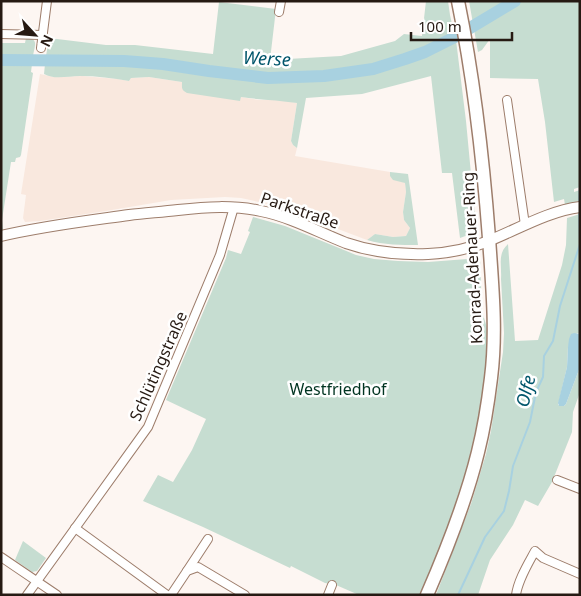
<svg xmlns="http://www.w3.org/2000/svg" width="581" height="596" font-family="'Noto Sans',sans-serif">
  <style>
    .built { fill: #f9e8de }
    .green { fill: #c6ddd1 }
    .water { fill: #a8d1e0 }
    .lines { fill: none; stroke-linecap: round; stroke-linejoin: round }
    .stream { stroke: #a8d1e0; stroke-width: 2 }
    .river { stroke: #a8d1e0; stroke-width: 12 }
    .minor-casing { stroke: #9d7d6b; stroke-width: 10 }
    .tertiary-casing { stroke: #9d7d6b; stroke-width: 12 }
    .primary-casing { stroke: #9d7d6b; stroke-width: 15 }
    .minor { stroke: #fff; stroke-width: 8 }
    .tertiary { stroke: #fff; stroke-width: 10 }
    .primary { stroke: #fff; stroke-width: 12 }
    .labels { text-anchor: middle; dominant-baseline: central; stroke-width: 5; stroke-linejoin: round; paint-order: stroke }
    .street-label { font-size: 16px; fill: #261a13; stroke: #fff }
    .park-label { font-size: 16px; fill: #003421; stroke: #fff }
    .water-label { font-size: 18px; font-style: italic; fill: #00556b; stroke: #fff }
  </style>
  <rect width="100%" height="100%" fill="#fdf6f2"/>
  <polygon class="built" points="40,74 54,77 82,76 118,79 129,81 131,78 149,77 182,82 240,100 241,97 259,100 281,100 297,103 291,141 293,145 297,148 295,156 390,172 390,176 405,183 406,192 403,212 404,220 410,228 406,236 393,237 375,234 367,240 277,206 241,198 225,197 171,200 106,211 40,221 25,222 23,218 26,195 21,194"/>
  <g class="green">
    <polygon points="426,1 448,1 450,15 454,33 423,49 404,57 371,66 323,74 268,76 163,61 123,58 46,56 49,38 106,45 135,45 213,54 219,2 276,9 270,60 341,56 395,41 404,34 422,36"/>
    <polygon points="469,1 580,1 580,187 574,189 574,192 580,190 580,201 565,205 564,199 554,202 545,122 538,79 490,78 490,39 482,50 478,52"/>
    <path d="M26,38c14,0 8,9 7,19l-32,-1v-13h24z"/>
    <path d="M456,40l10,81 10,106 -5,7 -11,4 -8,-65h-10l-11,-97 -69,18 -56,4 -9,50 -4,-3 -2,-4 6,-38c-19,-3 -37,-3 -56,-6l-1,4 -53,-8c-6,-3 -5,-5 -5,-11l-33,-5 -18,1 -2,3c-16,-3 -33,-5 -49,-5 -12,0 -26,4 -36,-2l1,-10 79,-1 38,3 46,8 59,7 57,-2 50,-8 33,-9 20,-8z"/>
    <polygon points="1,64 32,64 31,72 33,73 21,155 20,157 16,158 15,162 11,162 2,220 3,230 1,229"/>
    <path d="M390,172l18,2 10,71c-17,0 -34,0 -51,-5l8,-6 18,3 13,-1 4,-8 -6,-8 -1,-8 3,-20 -1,-9 -12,-3 -3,-4z"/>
    <path d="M580,214v120l-3,-1 -9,14 -1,20 -9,38 6,1 2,-2 14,-37v25l-7,20 -1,20 -20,50 -14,24 -13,-6 -12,25 -23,35 -12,35h-42l35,-91 15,-50 5,-23 12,-79 1,-19 -3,-54c1,-14 -4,-25 7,-35l7,97 23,-1 24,-75 4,-20 1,-27z"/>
    <polygon points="253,217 285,226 344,250 356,255 374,259 398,261 428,262 480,258 482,311 487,328 487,356 485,383 474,449 454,512 435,562 421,595 359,595 336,585 325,583 291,566 290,568 203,527 143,501 158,475 173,482 192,450 206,419 166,400 226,258 228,250 241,254 250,232 248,231"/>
    <polygon points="23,541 46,558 37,571 32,572 15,560"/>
  </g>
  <polygon class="water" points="574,333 580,334 580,367 566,404 564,406 559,406 558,403 567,367 568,347 569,339 571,334"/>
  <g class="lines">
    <g class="stream">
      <polyline points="579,204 580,183"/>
      <polyline points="458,595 485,537 504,511 509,491 513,466 530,422 536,392 543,377 544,356 553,341 560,306 580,244 579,212"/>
    </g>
    <polyline class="river" points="1,60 124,61 163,64 209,71 268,78 324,76 373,69 405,59 425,52 455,37 515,1"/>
    <defs>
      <g id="minor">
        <polyline points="279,12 281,1"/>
        <polyline points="1,34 43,35"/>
        <polyline points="41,48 47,1"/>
        <polyline points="507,100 525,225"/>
        <polyline points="557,480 580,489"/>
        <polyline points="75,528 167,595"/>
        <polyline points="1,557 57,595"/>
        <polyline points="187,571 208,539"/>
        <polyline points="27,595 148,427 220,255 234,207"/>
        <polyline points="171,595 187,571 198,567 245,595"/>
        <polyline points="328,595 332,585"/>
        <path d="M516,595c2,-15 12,-31 19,-44l8,7 37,16"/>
      </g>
      <path id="tertiary" d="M1,236c42,-10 85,-15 128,-21 16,-2 32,-3 49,-5 28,-3 55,-5 83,1 30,6 57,21 85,32 26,9 55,12 82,11 21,-1 44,-6 63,-14 29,-12 58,-29 89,-33"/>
      <path id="primary" d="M427,595c20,-46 39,-94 51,-143 6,-24 10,-49 13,-74 6,-47 1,-94 -2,-140 -6,-80 -15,-159 -31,-237"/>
    </defs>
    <use href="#minor" class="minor-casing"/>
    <use href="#tertiary" class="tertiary-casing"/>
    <use href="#primary" class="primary-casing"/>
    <use href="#minor" class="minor"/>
    <use href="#tertiary" class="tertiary"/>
    <use href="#primary" class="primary"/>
  </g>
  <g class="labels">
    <g class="street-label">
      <text transform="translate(300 210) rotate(19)">Parkstraße</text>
      <text transform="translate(472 258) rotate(-93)">Konrad-Adenauer-Ring</text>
      <text transform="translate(158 366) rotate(-66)">Schlütingstraße</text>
    </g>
    <g class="park-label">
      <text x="338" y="389">Westfriedhof</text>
    </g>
    <g class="water-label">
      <text transform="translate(267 58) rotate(3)">Werse</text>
      <text transform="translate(525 391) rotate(-76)">Olfe</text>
    </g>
  </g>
  <rect width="581" height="596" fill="none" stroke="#261a13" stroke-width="5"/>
  <g transform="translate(35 35) rotate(116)" stroke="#ffffff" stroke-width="4" paint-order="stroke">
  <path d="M0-4L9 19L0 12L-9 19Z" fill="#261a13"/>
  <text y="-8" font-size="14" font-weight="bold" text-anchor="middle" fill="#261a13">N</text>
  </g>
  <path d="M411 32v8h101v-8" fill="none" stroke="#261a13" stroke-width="2.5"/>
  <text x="418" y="32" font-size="15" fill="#261a13" stroke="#ffffff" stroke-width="4" paint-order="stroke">100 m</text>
</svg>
